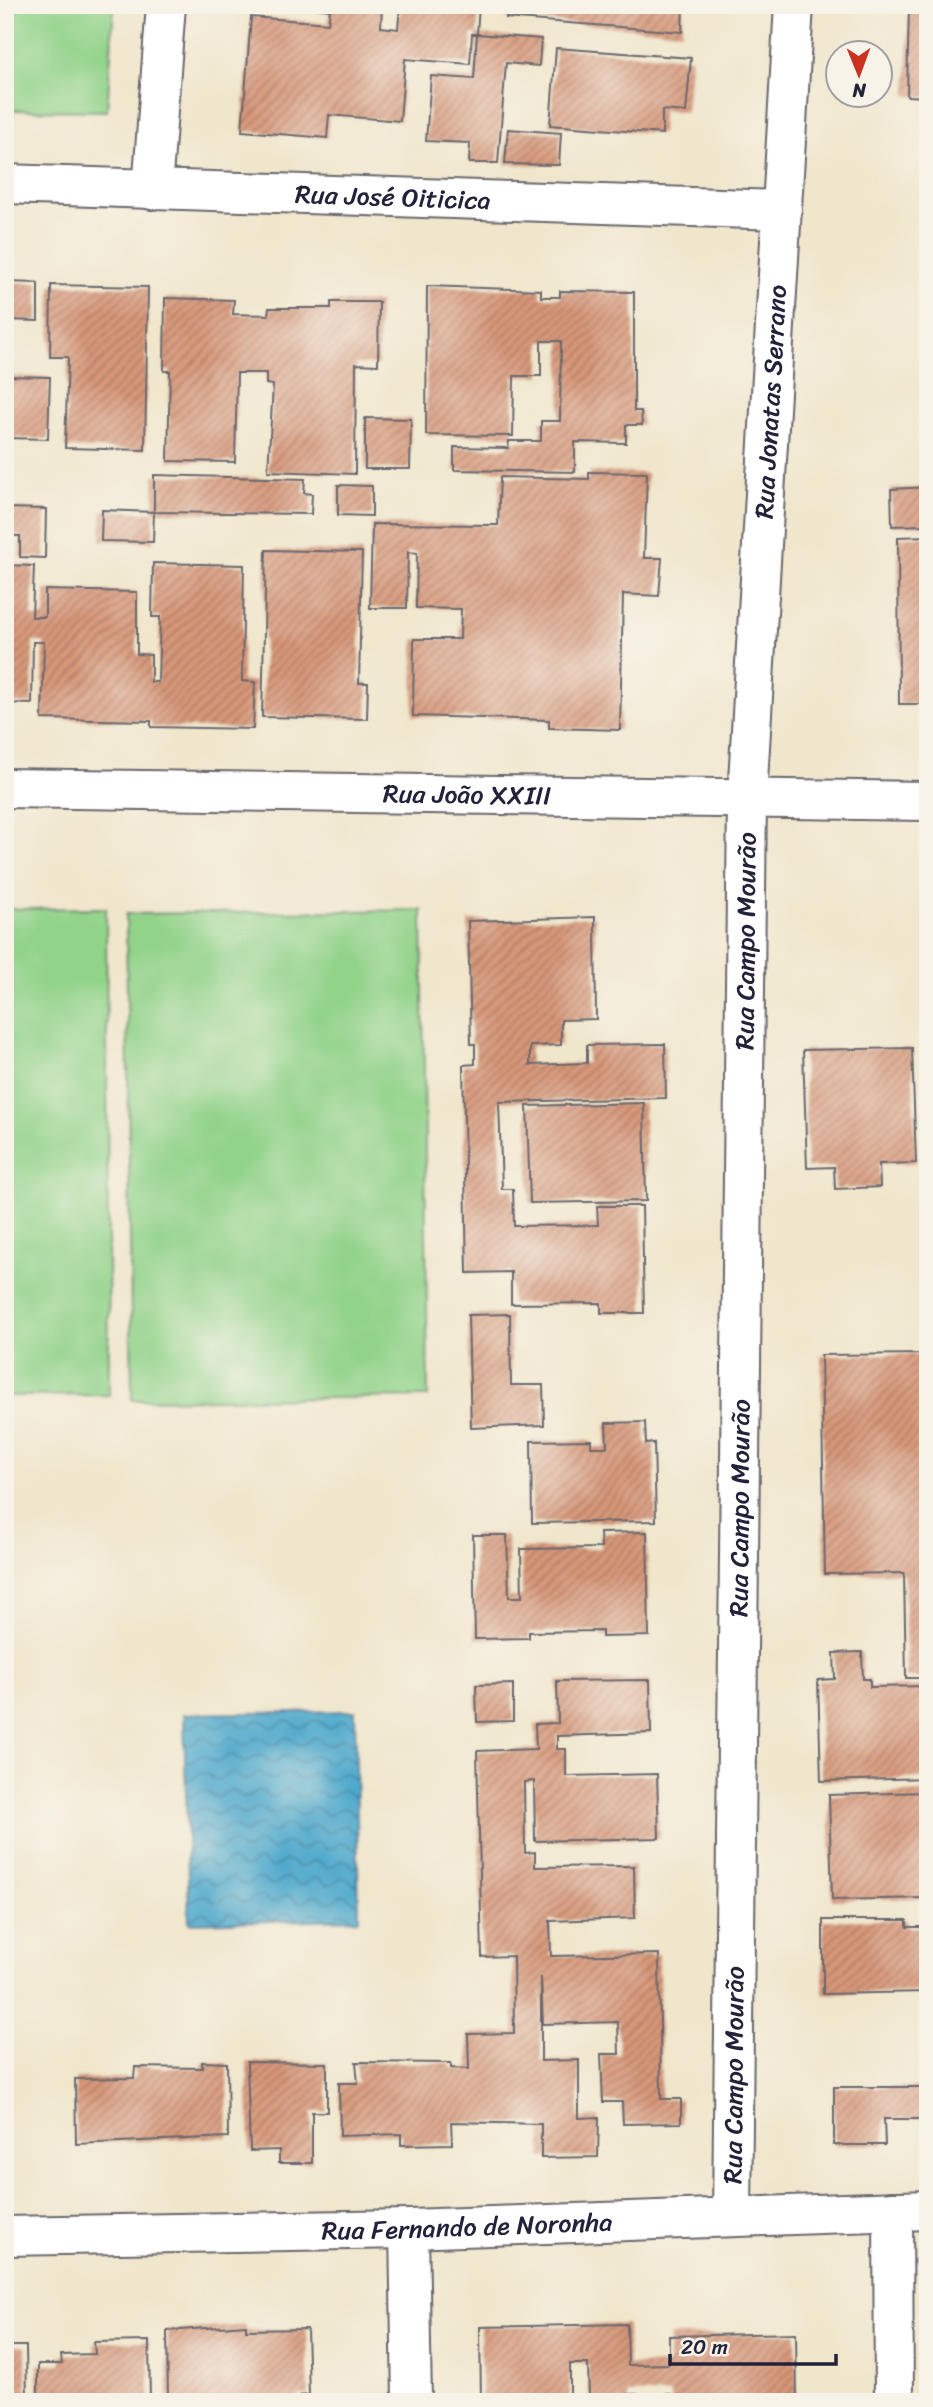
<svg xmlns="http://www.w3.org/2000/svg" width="933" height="2407" font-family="Sriracha,sans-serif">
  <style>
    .green { fill: #92d38a; stroke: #5a7a62; stroke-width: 2 }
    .water { fill: url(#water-waves); stroke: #386584; stroke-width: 2 }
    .building { fill: url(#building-hatch) }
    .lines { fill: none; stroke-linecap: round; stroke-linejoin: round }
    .street-casing { stroke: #6a676e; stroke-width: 42 }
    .secondary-casing { stroke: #6a676e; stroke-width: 42 }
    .street { stroke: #fff; stroke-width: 38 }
    .secondary { stroke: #fff; stroke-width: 38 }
    .labels { text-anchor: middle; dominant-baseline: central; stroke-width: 5; stroke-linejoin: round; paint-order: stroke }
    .street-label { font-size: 26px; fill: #22223b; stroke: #f7f3e8 }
  </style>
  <defs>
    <pattern id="water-waves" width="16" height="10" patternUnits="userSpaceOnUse" patternTransform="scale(1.75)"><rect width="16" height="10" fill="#4ea8cc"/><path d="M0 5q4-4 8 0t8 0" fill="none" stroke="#4088a7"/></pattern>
    <pattern id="building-hatch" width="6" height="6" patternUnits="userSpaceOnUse" patternTransform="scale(1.75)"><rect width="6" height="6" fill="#d79779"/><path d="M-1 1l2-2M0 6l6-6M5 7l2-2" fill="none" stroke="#ae7b64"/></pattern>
  </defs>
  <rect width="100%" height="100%" fill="#f7f3e8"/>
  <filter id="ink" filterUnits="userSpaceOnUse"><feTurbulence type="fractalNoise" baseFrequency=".0143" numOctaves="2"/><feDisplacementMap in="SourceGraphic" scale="14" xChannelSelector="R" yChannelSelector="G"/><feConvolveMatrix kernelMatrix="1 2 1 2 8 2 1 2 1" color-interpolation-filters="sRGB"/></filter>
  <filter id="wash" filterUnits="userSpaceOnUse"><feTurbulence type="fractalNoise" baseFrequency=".00686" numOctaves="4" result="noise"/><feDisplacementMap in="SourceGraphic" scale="28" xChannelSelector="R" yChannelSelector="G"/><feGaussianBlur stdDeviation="1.57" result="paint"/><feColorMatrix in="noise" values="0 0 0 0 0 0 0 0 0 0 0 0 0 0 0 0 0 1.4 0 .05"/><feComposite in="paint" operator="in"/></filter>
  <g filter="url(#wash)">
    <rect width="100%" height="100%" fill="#f0e6cc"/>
    <g class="green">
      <polygon points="5,5 114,5 107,111 5,110"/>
      <polygon points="106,908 109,1395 5,1396 5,909"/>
      <polygon points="422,910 428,1397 132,1400 126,914"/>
    </g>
    <polygon class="water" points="355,1711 359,1919 189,1923 184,1714"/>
    <g id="blocks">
      <g class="building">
        <polygon points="292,5 382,5 381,27 398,29 400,5 479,5 477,34 472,34 470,64 405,59 400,121 329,115 327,138 242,131 251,17 328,23 330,10"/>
        <polygon points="507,5 683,5 682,32 506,18"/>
        <polygon points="909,5 928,5 928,97 907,96"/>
        <polygon points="477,34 541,39 539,66 506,63 498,163 469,163 470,143 426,141 431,76 474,79"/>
        <polygon points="556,48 691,58 686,112 662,110 662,134 550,125"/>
        <polygon points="508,129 561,133 559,165 505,164"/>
        <polygon points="5,282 38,283 38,321 5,320"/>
        <polygon points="51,285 148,287 145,450 65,448 68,357 50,357"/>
        <polygon points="427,286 541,290 541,297 560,297 560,291 634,292 634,411 641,411 642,425 626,425 626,443 575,442 575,472 454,470 454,447 508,448 509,441 541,441 541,421 560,421 561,341 541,341 541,376 514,376 513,436 426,435"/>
        <polygon points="165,298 234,300 233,314 268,315 269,308 331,308 331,302 379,302 378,365 356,364 355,474 268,471 273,385 266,384 266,373 237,373 235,462 168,461 170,371 164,371"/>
        <polygon points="5,376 50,377 48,439 5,438"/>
        <polygon points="365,418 411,419 410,469 365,469"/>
        <polygon points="589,472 647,473 644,558 662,558 659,596 623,594 620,730 549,728 549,720 413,716 414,639 460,639 461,609 416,608 417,553 408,552 407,608 370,608 372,524 498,525 500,477 589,479"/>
        <polygon points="154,475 305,479 304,493 312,494 311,514 154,512"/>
        <polygon points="338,485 372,486 372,516 338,515"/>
        <polygon points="928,487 928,525 892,526 891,489"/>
        <polygon points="5,508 46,509 45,558 20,557 20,536 5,536"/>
        <polygon points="102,510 154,512 153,542 101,541"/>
        <polygon points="928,536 928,704 899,704 898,537"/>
        <polygon points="266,550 362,552 359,683 368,683 367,719 262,717"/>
        <polygon points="153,563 244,565 242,681 255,682 253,729 151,727 151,721 42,719 44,642 33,642 32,704 5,703 5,565 34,566 32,617 45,617 45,590 137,592 137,654 151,655 151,682 158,682 160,617 152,617"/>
        <polygon points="595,917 596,1019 561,1020 561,1045 530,1046 530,1065 587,1063 587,1045 665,1044 666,1098 499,1102 502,1189 513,1189 514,1226 598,1225 597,1206 642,1206 644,1313 601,1313 601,1303 511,1304 511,1272 467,1273 463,1065 475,1064 475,1044 471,1044 468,921"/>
        <polygon points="912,1048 916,1163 879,1164 880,1187 835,1189 834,1167 807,1168 803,1050"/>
        <polygon points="644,1103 646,1201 530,1203 527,1106"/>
        <polygon points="510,1314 511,1385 543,1385 544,1425 471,1428 468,1315"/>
        <polygon points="928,1354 928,1678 906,1678 904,1573 825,1574 821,1355"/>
        <polygon points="645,1422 646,1444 654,1443 656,1521 532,1523 531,1441 591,1440 591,1447 607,1447 606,1423"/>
        <polygon points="647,1532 649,1636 602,1637 602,1631 529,1632 529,1638 475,1639 473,1535 507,1535 509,1597 522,1597 521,1549 601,1548 600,1533"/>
        <polygon points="862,1652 863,1679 870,1679 870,1687 928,1686 928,1778 821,1781 818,1680 835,1679 834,1653"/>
        <polygon points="650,1680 651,1733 557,1736 557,1749 566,1749 566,1776 657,1774 659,1838 535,1841 534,1781 524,1782 525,1853 535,1852 535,1867 634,1866 635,1918 550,1921 551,1956 659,1954 661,2099 681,2099 681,2123 623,2124 622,2102 603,2102 601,2054 619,2054 618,2022 543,2024 541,1977 541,2061 579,2060 579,2118 599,2117 598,2157 541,2158 541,2124 451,2122 452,2144 401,2145 401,2134 340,2136 339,2083 358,2083 356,2062 451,2063 451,2068 469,2069 468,2034 514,2033 513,1956 482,1957 477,1751 536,1749 535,1724 558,1723 557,1681"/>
        <polygon points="513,1684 513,1721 477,1722 476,1685"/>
        <polygon points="926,1792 928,1898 832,1900 829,1795"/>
        <polygon points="823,1920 907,1920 907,1927 928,1927 928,1992 823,1994"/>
        <polygon points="202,2062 227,2063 228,2137 76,2144 75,2079 134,2078 135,2067 202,2068"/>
        <polygon points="247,2062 327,2063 327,2112 312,2112 312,2163 279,2163 279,2150 250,2151"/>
        <polygon points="834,2087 928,2087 928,2119 884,2119 885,2145 834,2145"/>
        <polygon points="627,2324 628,2365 669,2364 669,2336 796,2333 797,2402 670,2402 670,2394 628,2394 628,2402 594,2402 594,2397 589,2397 588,2364 570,2364 570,2402 481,2402 480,2327"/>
        <polygon points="246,2325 246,2330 307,2329 309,2395 299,2396 299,2402 168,2402 167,2331"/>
        <polygon points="149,2341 150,2402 38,2402 38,2364 62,2364 61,2355 95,2354 94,2342"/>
        <polygon points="5,2346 26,2346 27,2402 5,2402"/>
      </g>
    </g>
  </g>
  <g filter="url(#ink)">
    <use href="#blocks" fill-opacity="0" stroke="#6a676e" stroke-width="2"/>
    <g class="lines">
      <defs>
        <g id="street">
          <path id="s1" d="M5,184l775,26"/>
          <polyline points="152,190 166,5"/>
          <path id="s2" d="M5,788l923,13"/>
          <polyline points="893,2211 894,2402"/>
          <path id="s3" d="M732,2217l15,-1419 47,-793"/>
          <polyline points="409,2229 412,2402"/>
        </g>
        <g id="secondary">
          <path id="s4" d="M5,2236l404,-7 519,-19"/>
        </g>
      </defs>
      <use href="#street" class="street-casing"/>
      <use href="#secondary" class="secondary-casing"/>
      <use href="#street" class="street"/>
      <use href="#secondary" class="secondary"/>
    </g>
  </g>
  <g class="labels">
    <g class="street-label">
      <text stroke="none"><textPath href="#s1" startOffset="388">Rua José Oiticica</textPath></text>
      <text stroke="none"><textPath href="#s3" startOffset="1816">Rua Jonatas Serrano</textPath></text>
      <text stroke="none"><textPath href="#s2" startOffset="462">Rua João XXIII</textPath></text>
      <text stroke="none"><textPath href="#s3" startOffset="1276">Rua Campo Mourão</textPath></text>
      <text stroke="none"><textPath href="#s3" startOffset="709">Rua Campo Mourão</textPath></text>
      <text stroke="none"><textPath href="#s3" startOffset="142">Rua Campo Mourão</textPath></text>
      <text stroke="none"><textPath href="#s4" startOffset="462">Rua Fernando de Noronha</textPath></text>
    </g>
  </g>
  <rect width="933" height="2407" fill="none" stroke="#f7f3e8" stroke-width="28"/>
  <g transform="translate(859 74) rotate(179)"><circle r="33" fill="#f7f3e8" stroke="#a29fa3" stroke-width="2"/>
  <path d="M0-5L12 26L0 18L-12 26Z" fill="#c8321e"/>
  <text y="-10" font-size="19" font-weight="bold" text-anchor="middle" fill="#22223b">N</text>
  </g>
  <path d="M670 2354v10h166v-10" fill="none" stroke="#22223b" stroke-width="3.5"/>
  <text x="681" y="2354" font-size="21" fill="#22223b" stroke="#f7f3e8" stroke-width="5" paint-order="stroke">20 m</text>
</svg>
